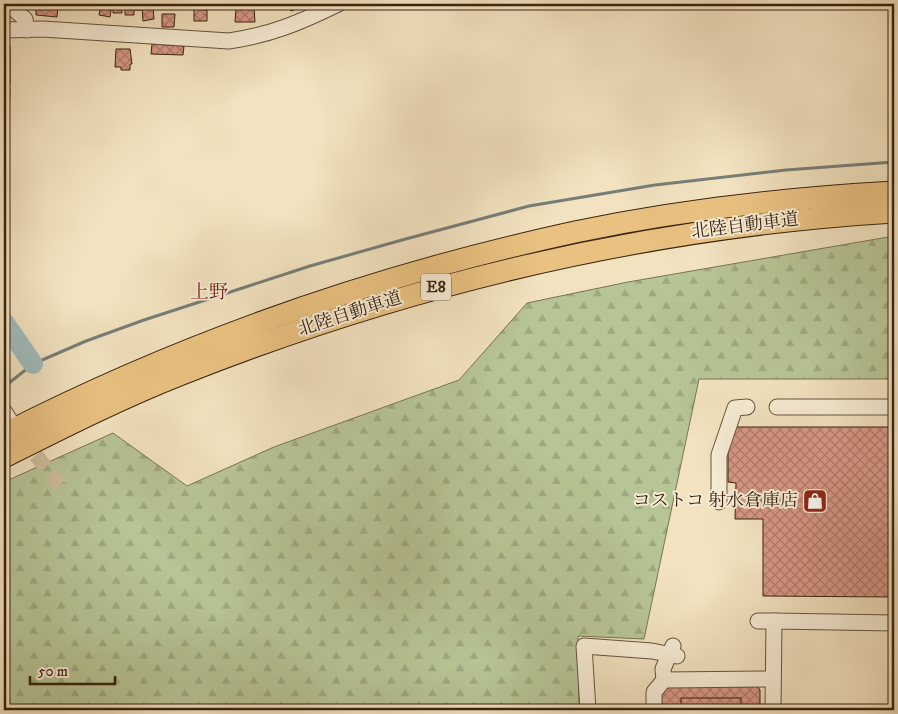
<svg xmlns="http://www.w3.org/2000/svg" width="898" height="714" font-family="'IM FELL DW Pica','Noto Serif JP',serif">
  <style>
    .forest { fill: url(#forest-firs); stroke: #787452 }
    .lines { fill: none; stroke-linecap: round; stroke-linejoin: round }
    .stream { stroke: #767e78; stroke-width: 3 }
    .river { stroke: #a0bbbd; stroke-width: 20 }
    .building { fill: url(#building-cross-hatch); stroke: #382310 }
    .minor-tunnel { stroke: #cdbc9c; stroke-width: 15; stroke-dasharray: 15 8; stroke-linecap: butt }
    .minor-casing { stroke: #66533c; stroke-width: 17 }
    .highway-casing { stroke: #382310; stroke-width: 23 }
    .minor { stroke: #f7ecd5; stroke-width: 15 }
    .highway { stroke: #e9c180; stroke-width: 21 }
    .labels { text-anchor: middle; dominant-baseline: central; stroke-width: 4; stroke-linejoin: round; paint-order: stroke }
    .shield { fill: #f7ecd5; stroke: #715f4b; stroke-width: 1 }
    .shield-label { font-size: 16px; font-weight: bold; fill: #382310 }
    .street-label { font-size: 18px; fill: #382310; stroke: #f7ecd5 }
    .poi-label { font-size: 18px; fill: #382310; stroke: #f7ecd5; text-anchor: end }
    .neighbourhood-label { font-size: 19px; fill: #7a1f14; stroke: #f7ecd5 }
  </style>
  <defs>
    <pattern id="forest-firs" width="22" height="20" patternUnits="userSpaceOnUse" patternTransform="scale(1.25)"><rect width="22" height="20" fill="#b7c495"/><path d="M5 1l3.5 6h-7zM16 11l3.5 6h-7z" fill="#9ea87f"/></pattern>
    <pattern id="building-cross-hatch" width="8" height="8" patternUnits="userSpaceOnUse" patternTransform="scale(1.25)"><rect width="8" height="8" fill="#d89786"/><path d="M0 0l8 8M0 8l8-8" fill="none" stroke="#b07b6c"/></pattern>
  </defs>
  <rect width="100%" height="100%" fill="#f2e2bf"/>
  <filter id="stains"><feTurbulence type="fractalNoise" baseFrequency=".004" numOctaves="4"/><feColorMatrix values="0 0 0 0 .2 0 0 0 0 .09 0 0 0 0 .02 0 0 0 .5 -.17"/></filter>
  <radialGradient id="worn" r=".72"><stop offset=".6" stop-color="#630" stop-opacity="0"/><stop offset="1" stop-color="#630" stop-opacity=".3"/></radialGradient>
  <polygon class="forest" points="894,236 894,379 699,379 644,639 578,636 579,710 4,710 4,482 113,433 187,486 274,447 459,380 527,303 628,282"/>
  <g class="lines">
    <polyline class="stream" points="4,391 9,383 33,364 86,341 144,320 310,266 402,240 529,206 655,185 786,170 894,162"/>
    <polyline class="river" points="4,322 33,364"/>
  </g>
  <g class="building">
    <polygon points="46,4 58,7 57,17 36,15 36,5 46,6"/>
    <polygon points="101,4 112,4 110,17 99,15"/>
    <polygon points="116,4 141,4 141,10 134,10 134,15 125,15 125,9 122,9 122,13 113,13 113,5"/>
    <polygon points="194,4 203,4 203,10 207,10 207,21 194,21"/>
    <polygon points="288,4 306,4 307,5 291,11"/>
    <polygon points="153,6 154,19 143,21 142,7"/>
    <polygon points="254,7 255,22 235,22 236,8"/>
    <polygon points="162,14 175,14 174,27 162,27"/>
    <polygon points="152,44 184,46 183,55 151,54"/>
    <polygon points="4,46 10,46 10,85 7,85 7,89 10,89 9,115 4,115"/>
    <polygon points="116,49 130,49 132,64 130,64 130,70 121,70 121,67 115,67"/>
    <polygon points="735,427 894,427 894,597 763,596 763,519 735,519 736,483 728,482 728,435 734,435"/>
    <polygon points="670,685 757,686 760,690 760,710 660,710 661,693"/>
    <rect x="681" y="698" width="60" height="12"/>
  </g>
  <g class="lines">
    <polyline class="minor-tunnel" points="22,437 60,486"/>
    <defs>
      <g id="minor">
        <polyline points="8,4 25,19 27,30"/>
        <path d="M4,30l39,-1 186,12c42,-6 72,-19 109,-37"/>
        <polyline points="777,407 894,407"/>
        <polyline points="4,411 11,422"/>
        <polyline points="719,502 719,455 735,408 747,407"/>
        <polyline points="758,621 774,621"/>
        <polyline points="673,646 663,669 664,680 773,679"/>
        <polyline points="588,710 584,646 652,651 677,656"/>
        <polyline points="654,710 654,692 664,680"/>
        <polyline points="773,710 774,621 894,623"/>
      </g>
      <g id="highway">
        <path d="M4,434c180,-92 373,-159 571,-202 105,-22 212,-34 319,-40"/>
        <path d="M4,457c58,-29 117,-59 178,-83 229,-91 465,-147 712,-162"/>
      </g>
    </defs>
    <use href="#minor" class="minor-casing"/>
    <use href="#highway" class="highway-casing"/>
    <use href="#minor" class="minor"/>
    <use href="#highway" class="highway"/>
  </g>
  <defs>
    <symbol id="shop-square" viewBox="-11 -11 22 22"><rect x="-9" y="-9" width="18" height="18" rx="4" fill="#8f2418" stroke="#f7ecd5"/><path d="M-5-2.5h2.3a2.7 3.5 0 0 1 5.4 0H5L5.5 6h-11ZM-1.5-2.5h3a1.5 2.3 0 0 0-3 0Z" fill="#fff"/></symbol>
  </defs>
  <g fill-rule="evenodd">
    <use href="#shop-square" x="801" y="487" width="28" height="28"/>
  </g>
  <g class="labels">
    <rect class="shield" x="421" y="273.5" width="30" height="27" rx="4"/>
    <g class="shield-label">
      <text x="436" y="287">E8</text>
    </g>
    <g class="street-label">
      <text transform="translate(745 226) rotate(-7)">北陸自動車道</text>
      <text transform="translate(350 314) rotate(-18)">北陸自動車道</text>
    </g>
    <g class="poi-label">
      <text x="798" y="501">コストコ 射水倉庫店</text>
    </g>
    <g class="neighbourhood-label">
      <text x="209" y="292">上野</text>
    </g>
  </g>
  <rect width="898" height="714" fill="none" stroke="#f2e2bf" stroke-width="20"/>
  <rect x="5" y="5" width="888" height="704" fill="none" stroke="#382310" stroke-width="2.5"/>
  <rect x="10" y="10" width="878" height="694" fill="none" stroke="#382310"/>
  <path d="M30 676v8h85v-8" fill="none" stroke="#382310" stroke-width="2.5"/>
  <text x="38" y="676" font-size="15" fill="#382310" stroke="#f7ecd5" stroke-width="4" paint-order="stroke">50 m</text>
  <rect width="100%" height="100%" filter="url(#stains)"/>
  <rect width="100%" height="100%" fill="url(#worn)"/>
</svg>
